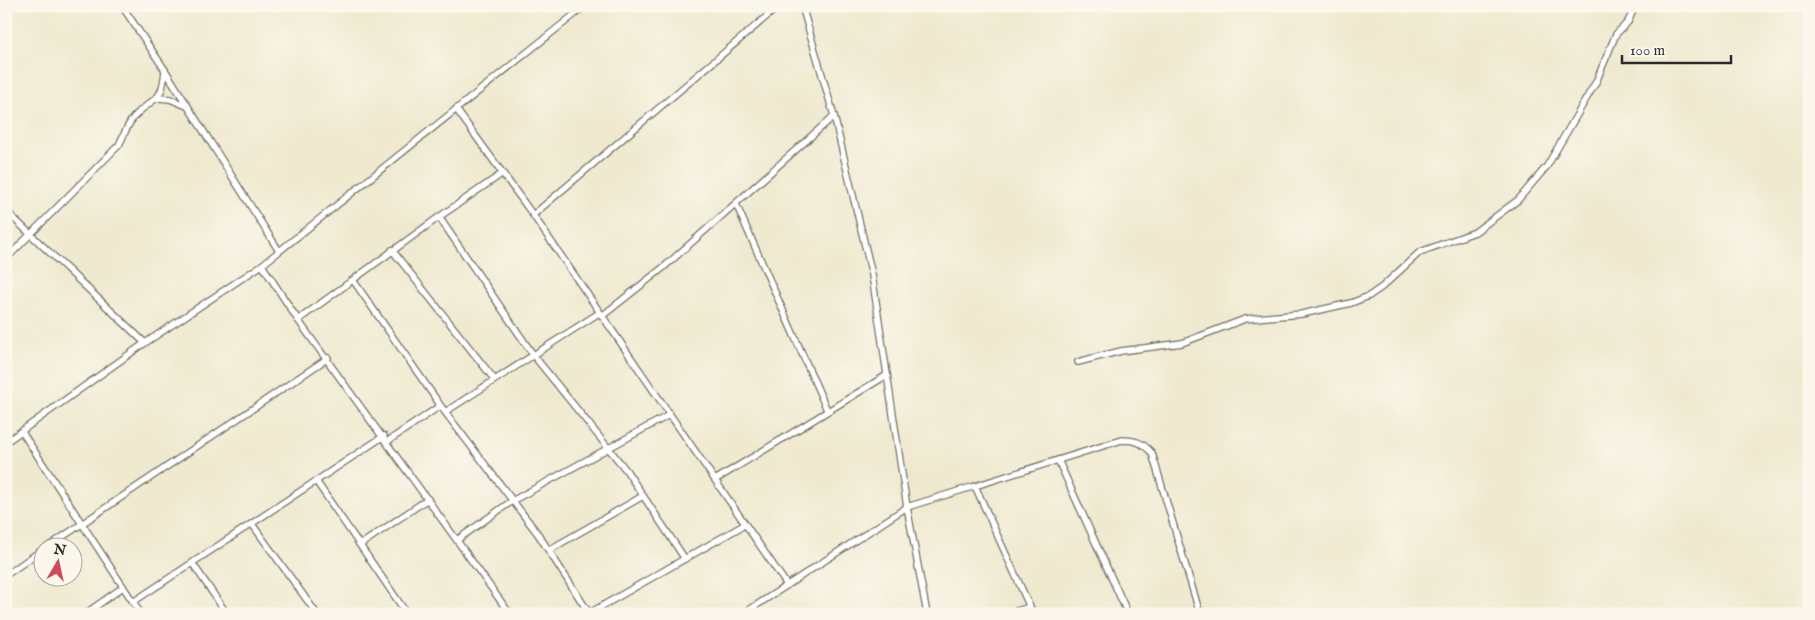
<svg xmlns="http://www.w3.org/2000/svg" width="1815" height="620" font-family="'IM FELL English',serif">
  <style>
    .lines { fill: none; stroke-linecap: round; stroke-linejoin: round }
    .street-casing { stroke: #706e64; stroke-width: 8 }
    .street { stroke: #fff; stroke-width: 5.5 }
  </style>
  <rect width="100%" height="100%" fill="#fbf7ec"/>
  <filter id="ink" filterUnits="userSpaceOnUse"><feTurbulence type="fractalNoise" baseFrequency=".02" numOctaves="2"/><feDisplacementMap in="SourceGraphic" scale="10" xChannelSelector="R" yChannelSelector="G"/><feConvolveMatrix kernelMatrix="1 2 1 2 8 2 1 2 1" color-interpolation-filters="sRGB"/></filter>
  <filter id="wash" filterUnits="userSpaceOnUse"><feTurbulence type="fractalNoise" baseFrequency=".0096" numOctaves="4" result="noise"/><feDisplacementMap in="SourceGraphic" scale="20" xChannelSelector="R" yChannelSelector="G"/><feGaussianBlur stdDeviation="1.12" result="paint"/><feColorMatrix in="noise" values="0 0 0 0 0 0 0 0 0 0 0 0 0 0 0 0 0 1.4 0 .05"/><feComposite in="paint" operator="in"/></filter>
  <g filter="url(#wash)">
    <rect width="100%" height="100%" fill="#efe9cf"/>
  </g>
  <g filter="url(#ink)">
    <g class="lines">
      <defs>
        <g id="street">
          <polyline points="122,6 165,70 279,251"/>
          <polyline points="802,6 834,116 872,275 907,507 927,614"/>
          <polyline points="158,98 170,99 187,106"/>
          <polyline points="456,109 533,215 787,585"/>
          <polyline points="736,204 827,410"/>
          <polyline points="6,211 145,343"/>
          <polyline points="533,215 779,6"/>
          <polyline points="439,217 534,356 626,470 685,559"/>
          <polyline points="392,250 494,379"/>
          <path d="M6,259l113,-114c5,-10 8,-20 15,-28 19,-22 28,-11 31,-47"/>
          <polyline points="262,265 298,320 510,614"/>
          <polyline points="353,280 445,412 538,534 589,613"/>
          <polyline points="602,316 664,267 834,116"/>
          <polyline points="298,320 439,217 503,173"/>
          <polyline points="1078,362 1121,351 1182,343 1245,319 1302,314 1351,303 1369,296 1382,287 1420,252 1475,232 1518,200 1547,166 1596,82 1616,34 1628,22 1635,6"/>
          <polyline points="445,412 599,313"/>
          <polyline points="22,432 141,614"/>
          <polyline points="388,441 440,406"/>
          <polyline points="6,442 145,343 262,265 585,6"/>
          <polyline points="1058,460 1128,614"/>
          <polyline points="715,480 887,375"/>
          <polyline points="316,481 407,614"/>
          <path d="M975,486l147,-46c13,0 20,2 30,13l48,161"/>
          <polyline points="252,524 317,614"/>
          <polyline points="457,540 512,501 669,415"/>
          <polyline points="360,545 428,499"/>
          <polyline points="46,548 328,358"/>
          <polyline points="549,550 643,496"/>
          <polyline points="193,564 227,614"/>
          <polyline points="6,575 42,550"/>
          <polyline points="133,602 384,436"/>
          <polyline points="85,614 123,587"/>
          <polyline points="588,614 744,525"/>
          <polyline points="743,614 907,507 975,486 1033,614"/>
          <polyline points="1006,614 1030,607"/>
        </g>
      </defs>
      <use href="#street" class="street-casing"/>
      <use href="#street" class="street"/>
    </g>
  </g>
  <rect width="1815" height="620" fill="none" stroke="#fbf7ec" stroke-width="25"/>
  <g transform="translate(58 562) rotate(9)"><circle r="24" fill="#fbf7ec" stroke="#a8a59f"/>
  <path d="M0-4L9 19L0 12L-9 19Z" fill="#d1495b"/>
  <text y="-8" font-size="14" font-weight="bold" text-anchor="middle" fill="#2b2b2b">N</text>
  </g>
  <path d="M1622 55v8h109v-8" fill="none" stroke="#2b2b2b" stroke-width="2.5"/>
  <text x="1630" y="55" font-size="15" fill="#2b2b2b" stroke="#fbf7ec" stroke-width="4" paint-order="stroke">100 m</text>
</svg>
